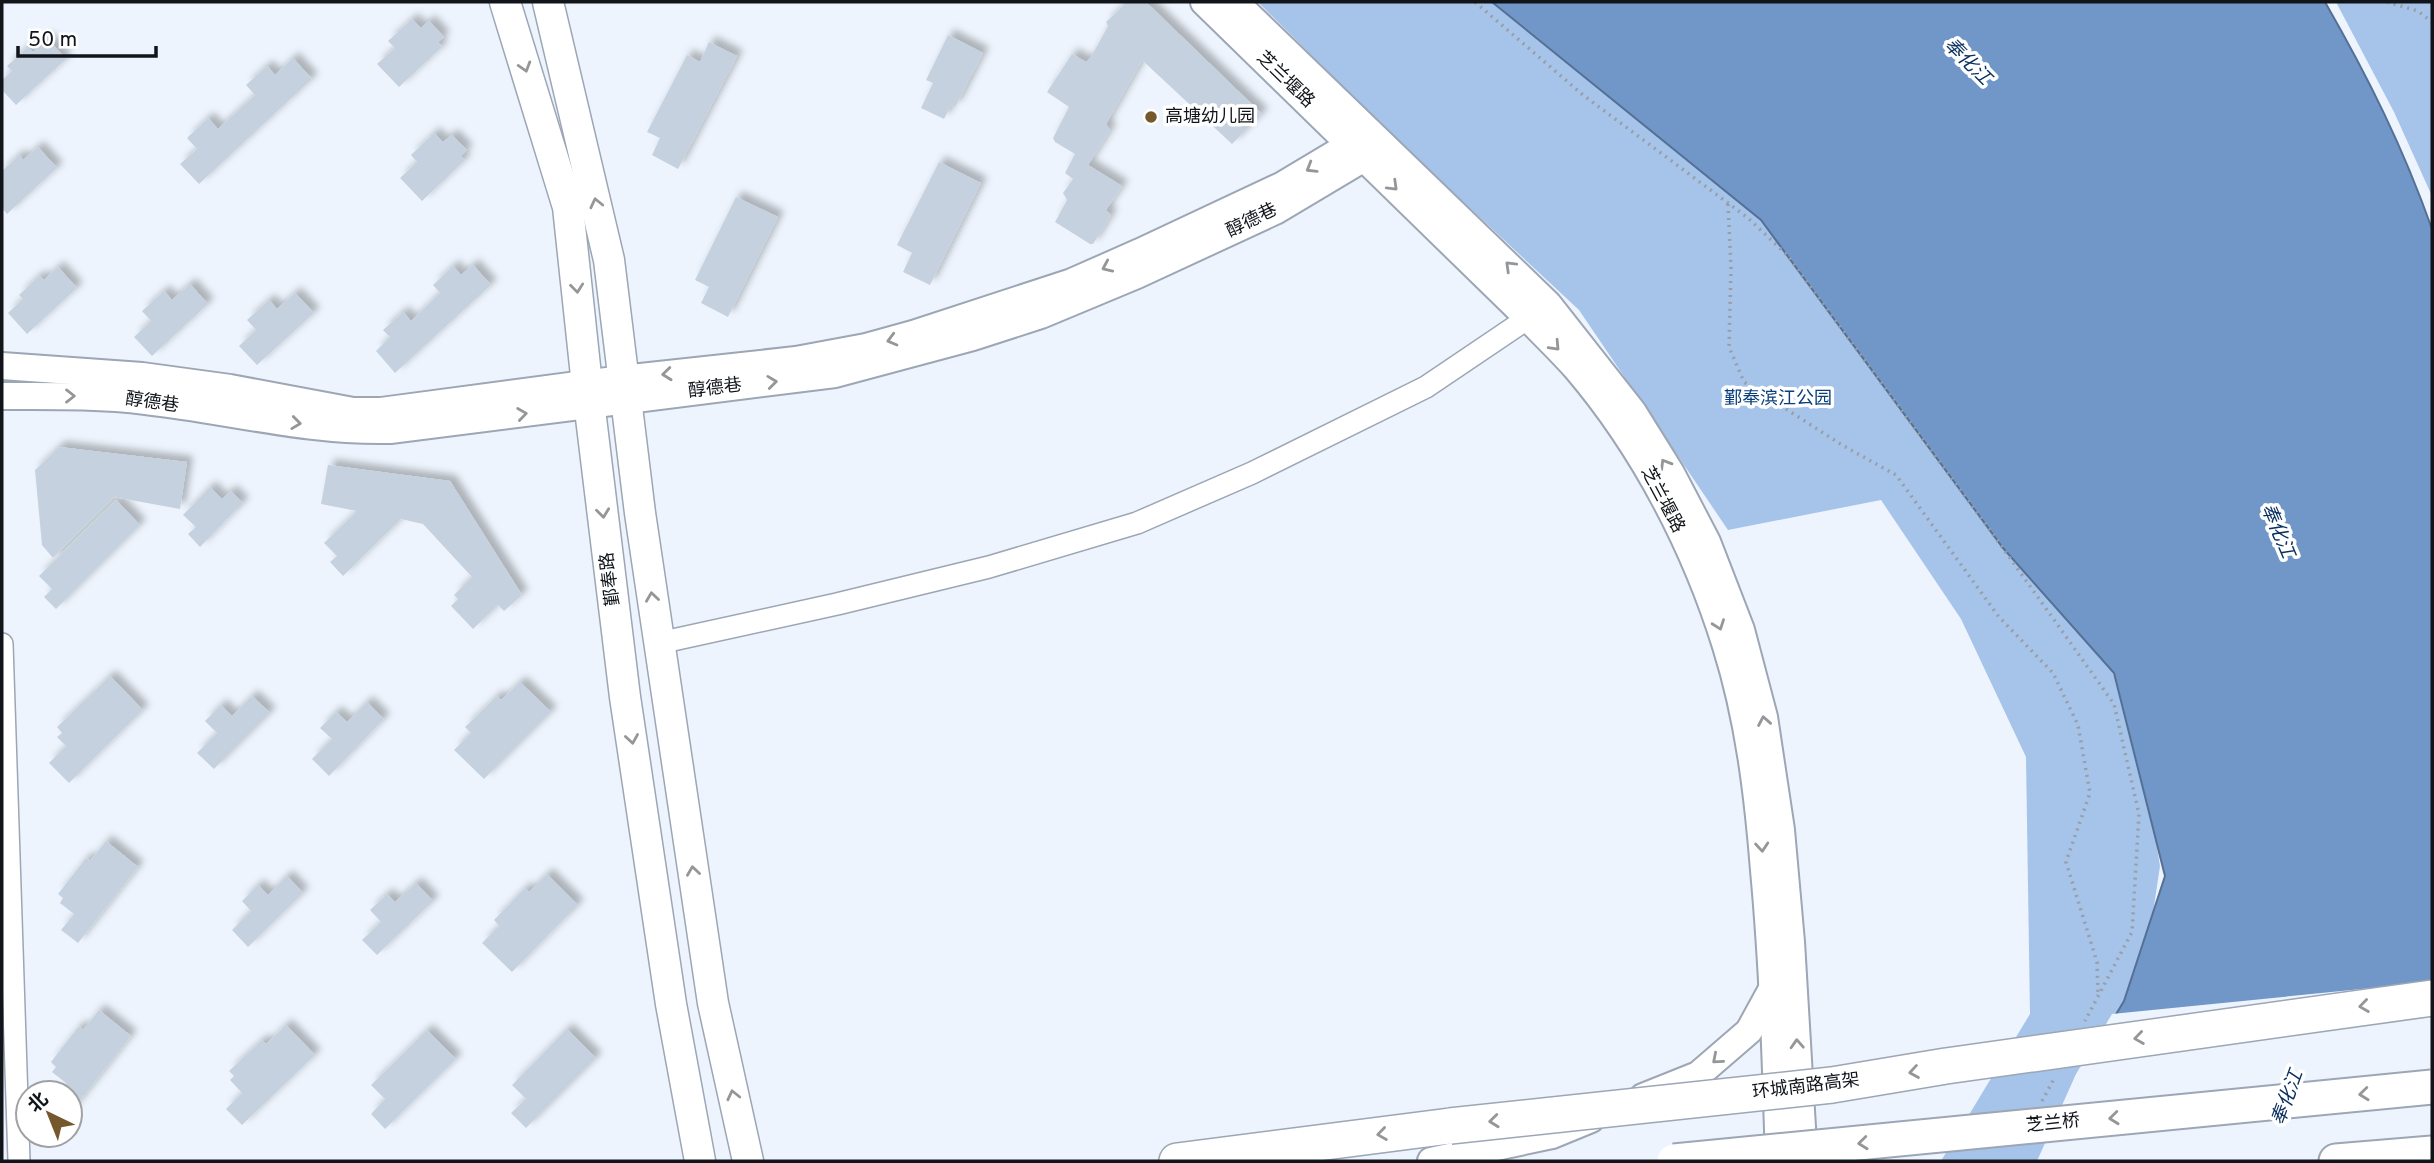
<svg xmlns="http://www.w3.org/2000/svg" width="2434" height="1163" font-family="Overpass,'Noto Sans SC',sans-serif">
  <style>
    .green { fill: #a6c3e9 }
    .water { fill: #7197c9; stroke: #547094; stroke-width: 2 }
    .pier { fill: #edf4fd }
    .building { fill: #c6d1e0; filter: url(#shadow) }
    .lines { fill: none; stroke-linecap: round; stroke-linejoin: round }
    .minor-casing { stroke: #9ca6b5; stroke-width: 24 }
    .tertiary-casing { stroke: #9ca6b5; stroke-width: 30 }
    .secondary-casing { stroke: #9ca6b5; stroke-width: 33 }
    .primary-casing { stroke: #9ca6b5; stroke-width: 37 }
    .trunk-casing { stroke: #9ca6b5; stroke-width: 38 }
    .path { stroke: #989ea6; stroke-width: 3.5; stroke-dasharray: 2 5; stroke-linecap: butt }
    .minor { stroke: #fff; stroke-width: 21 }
    .tertiary { stroke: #fff; stroke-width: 26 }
    .secondary { stroke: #fff; stroke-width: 30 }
    .primary { stroke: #fff; stroke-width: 33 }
    .trunk { stroke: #fff; stroke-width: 35 }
    .primary-bridge-casing { stroke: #9ca6b5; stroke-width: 37; stroke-linecap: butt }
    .trunk-bridge-casing { stroke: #9ca6b5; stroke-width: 38; stroke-linecap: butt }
    .primary-bridge { stroke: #fff; stroke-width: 33 }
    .trunk-bridge { stroke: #fff; stroke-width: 35 }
    .oneway { stroke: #949698 }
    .poi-dot { fill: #75582c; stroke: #fff; stroke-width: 2.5 }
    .labels { text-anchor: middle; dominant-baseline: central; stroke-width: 7; stroke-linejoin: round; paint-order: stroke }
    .street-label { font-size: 18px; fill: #11151a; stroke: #fff }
    .poi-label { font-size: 18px; fill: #11151a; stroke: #fff; text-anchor: start }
    .park-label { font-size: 18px; fill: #093f7c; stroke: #fff }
    .water-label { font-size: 19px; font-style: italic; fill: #0a3160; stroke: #fff }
  </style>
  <defs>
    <filter id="shadow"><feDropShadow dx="6" dy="-6" stdDeviation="3.5" flood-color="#0004"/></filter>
  </defs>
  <rect width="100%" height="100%" fill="#edf4fd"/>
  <g class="green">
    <polygon points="1258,2 1500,2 1689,152 1847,299 2093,626 2139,736 2160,866 2142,986 2046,1161 1941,1161 2030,1014 2026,757 1961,619 1881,500 1728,530 1579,310 1382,126"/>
    <polygon points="2336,2 2432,2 2432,196 2394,112"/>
  </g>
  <path class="water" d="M1492,2h833c43,75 78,145 107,227v932l-353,-85 45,-75 41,-125 -51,-203 -111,-125 -242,-328z"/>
  <polygon class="pier" points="2432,982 2432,1161 2037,1161 2076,1074 2112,1014"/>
  <g class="building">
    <polygon points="1127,2 1146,2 1262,114 1232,144 1142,60 1106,124 1110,130 1088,165 1122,186 1106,210 1111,215 1093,244 1090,244 1055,222 1067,200 1063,193 1073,179 1065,173 1075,154 1055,142 1053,138 1069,107 1047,92 1072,54 1086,62 1091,57 1108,26 1106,22"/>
    <polygon points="412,19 421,28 429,21 444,37 438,42 442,47 399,87 377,64 395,48 388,41"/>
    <polygon points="948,35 983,53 955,107 951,105 944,119 921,108 933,83 926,80"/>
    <polygon points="47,38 66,59 16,105 2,90 2,80 12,71 7,66 28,47 33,52"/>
    <polygon points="709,42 737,56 678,169 652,155 660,138 647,132 687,55 700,62"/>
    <polygon points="293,58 312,79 199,184 180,164 197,149 187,138 208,118 218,129 255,95 246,85 267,66 275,75"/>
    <polygon points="434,133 443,142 452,135 467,150 461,156 465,160 422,201 400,178 417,162 411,155"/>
    <polygon points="38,147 57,168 7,214 2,208 2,171 19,155 23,160"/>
    <polygon points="939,162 981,183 930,285 903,272 912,253 897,245"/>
    <polygon points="736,197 778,217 728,317 701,303 709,287 695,280"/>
    <polygon points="473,265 491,285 395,373 376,351 390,337 383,330 403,312 411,321 440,293 433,285 453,266 461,275"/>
    <polygon points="58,267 77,288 27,334 8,313 23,299 19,295 39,276 44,280"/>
    <polygon points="190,284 208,304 152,356 134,337 151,321 142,311 164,291 172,300"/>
    <polygon points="295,293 314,313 257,365 239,346 256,330 247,320 269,300 277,309"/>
    <polygon points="59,447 187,462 180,509 114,497 53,558 42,545 35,470"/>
    <polygon points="328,465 450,481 522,595 504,611 498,605 473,629 451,606 458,599 454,595 472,577 423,524 401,519 343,576 330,562 337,556 324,543 357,511 321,504"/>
    <polygon points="210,487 222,499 231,491 243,503 200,547 188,534 196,527 183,515"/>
    <polygon points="116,500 140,525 56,609 44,597 52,589 39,576"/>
    <polygon points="110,676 143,710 69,783 49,763 66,746 57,737 62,733 57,727"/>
    <polygon points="520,682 551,712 484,779 454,750 471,733 465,727 497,696 501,700"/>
    <polygon points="252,696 270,713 214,769 197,753 217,733 205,721 221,705 232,716"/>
    <polygon points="367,702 384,719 329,776 312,759 332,739 320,728 336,712 347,722"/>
    <polygon points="106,841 138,867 78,943 61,930 74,914 60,903 63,898 58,894 86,858 90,861"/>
    <polygon points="547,874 578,905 512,972 482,943 499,926 494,920 525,888 529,892"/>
    <polygon points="287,876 303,893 248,947 232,930 251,911 242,901 258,885 268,895"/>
    <polygon points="416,883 433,901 377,955 362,940 381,922 370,910 387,894 395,902"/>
    <polygon points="99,1010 131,1036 70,1113 70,1093 58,1093 66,1083 52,1072 56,1067 51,1062 79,1026 83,1030"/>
    <polygon points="286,1025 315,1055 242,1125 226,1109 242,1093 230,1080 234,1076 229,1071 262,1040 266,1044"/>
    <polygon points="567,1029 596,1058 526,1128 511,1113 526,1099 512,1085"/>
    <polygon points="427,1030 456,1059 385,1129 371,1114 385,1099 371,1085"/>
  </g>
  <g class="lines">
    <defs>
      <g id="minor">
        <polyline points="659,643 837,604 989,567 1137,523 1252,473 1426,387 1540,310"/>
        <polyline points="2,644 19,1161"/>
      </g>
      <g id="tertiary">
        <path d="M1204,2l324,316c16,17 33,33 48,50 68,80 119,178 150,278 23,73 32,149 38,224 9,97 12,194 15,291"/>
        <polyline points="1235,2 1548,304 1633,412 1671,473 1707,542 1741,630 1764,717 1781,830 1791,942 1804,1161"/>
        <polyline points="2,366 142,376 230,388 353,411 381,411 622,379 796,360 866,347 913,334 1072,282 1140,252 1283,185 1370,133"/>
        <path d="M2,396c48,0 96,-1 144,5 81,9 161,31 244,29l445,-56 138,-37 68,-22 96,-40 138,-64 109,-65"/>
        <polyline points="1643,1097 1698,1075 1749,1031 1772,989"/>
        <polyline points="1431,1161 1552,1135 1591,1119"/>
      </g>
      <g id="secondary">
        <polyline points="505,2 568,207 587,385 625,697 671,1004 700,1161"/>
        <polyline points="548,2 609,260 640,513 713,1003 748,1161"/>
      </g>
      <polyline id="primary" points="2336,1161 2432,1153"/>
      <polyline id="trunk" points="1177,1161 1450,1126"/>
    </defs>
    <use href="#minor" class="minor-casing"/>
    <use href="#tertiary" class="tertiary-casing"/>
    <use href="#secondary" class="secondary-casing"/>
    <use href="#primary" class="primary-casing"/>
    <use href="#trunk" class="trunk-casing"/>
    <g class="path">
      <polyline points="1475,2 1583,95 1748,218 1787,255 1995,537 2114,704 2139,814 2132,932 2085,1021"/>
      <polyline points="2387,2 2418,11 2432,22"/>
      <polyline points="1728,204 1731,267 1729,347 1744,382 1842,445 1896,475 1999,617 2053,673 2078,725 2090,793 2066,862 2097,962 2098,995"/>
      <polyline points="2042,1101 2055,1077"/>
    </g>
    <use href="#minor" class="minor"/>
    <use href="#tertiary" class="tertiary"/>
    <use href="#secondary" class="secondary"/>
    <use href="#primary" class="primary"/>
    <use href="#trunk" class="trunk"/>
    <defs>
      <polyline id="primary-bridge" points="1674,1161 2432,1087"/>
      <polyline id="trunk-bridge" points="1450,1126 1832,1085 1946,1066 2432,998"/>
    </defs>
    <use href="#primary-bridge" class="primary-bridge-casing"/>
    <use href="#trunk-bridge" class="trunk-bridge-casing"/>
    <use href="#primary-bridge" class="primary-bridge"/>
    <use href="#trunk-bridge" class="trunk-bridge"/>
  </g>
  <defs><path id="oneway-chevron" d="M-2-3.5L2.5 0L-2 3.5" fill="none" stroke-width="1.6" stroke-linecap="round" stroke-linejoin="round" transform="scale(1.75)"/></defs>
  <g class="oneway">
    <use href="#oneway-chevron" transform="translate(525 67) rotate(73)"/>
    <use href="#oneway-chevron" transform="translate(1311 168) rotate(149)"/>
    <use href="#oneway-chevron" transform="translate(1393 186) rotate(44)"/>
    <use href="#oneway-chevron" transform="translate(596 203) rotate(-103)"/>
    <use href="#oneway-chevron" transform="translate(1510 266) rotate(-136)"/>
    <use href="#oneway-chevron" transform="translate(1107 267) rotate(156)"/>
    <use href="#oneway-chevron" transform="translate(577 288) rotate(84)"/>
    <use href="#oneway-chevron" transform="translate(892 340) rotate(165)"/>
    <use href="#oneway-chevron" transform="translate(1555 346) rotate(47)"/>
    <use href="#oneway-chevron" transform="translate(667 374) rotate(174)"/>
    <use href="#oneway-chevron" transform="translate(772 382) rotate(-7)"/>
    <use href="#oneway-chevron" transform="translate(70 396)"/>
    <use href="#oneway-chevron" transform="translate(522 414) rotate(-8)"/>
    <use href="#oneway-chevron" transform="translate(296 423) rotate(7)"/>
    <use href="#oneway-chevron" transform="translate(1665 464) rotate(-121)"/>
    <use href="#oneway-chevron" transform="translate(603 513) rotate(83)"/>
    <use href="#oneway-chevron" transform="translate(652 597) rotate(-98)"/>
    <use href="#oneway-chevron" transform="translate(1719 625) rotate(70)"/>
    <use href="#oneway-chevron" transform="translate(1764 721) rotate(-100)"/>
    <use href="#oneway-chevron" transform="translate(632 739) rotate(81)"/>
    <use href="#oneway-chevron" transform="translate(1762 847) rotate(85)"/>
    <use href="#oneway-chevron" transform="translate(693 871) rotate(-98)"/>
    <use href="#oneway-chevron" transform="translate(2364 1006) rotate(172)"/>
    <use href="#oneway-chevron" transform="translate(2139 1038) rotate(172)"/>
    <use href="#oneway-chevron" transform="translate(1797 1044) rotate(-93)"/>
    <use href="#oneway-chevron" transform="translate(1717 1059) rotate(139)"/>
    <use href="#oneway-chevron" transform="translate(1914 1072) rotate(171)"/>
    <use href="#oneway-chevron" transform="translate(2364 1094) rotate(174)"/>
    <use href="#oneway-chevron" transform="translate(733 1095) rotate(-103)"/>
    <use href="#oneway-chevron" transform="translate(2114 1118) rotate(174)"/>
    <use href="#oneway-chevron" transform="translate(1494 1121) rotate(174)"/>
    <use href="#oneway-chevron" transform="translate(1382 1134) rotate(172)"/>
    <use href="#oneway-chevron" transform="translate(1863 1143) rotate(174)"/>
  </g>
  <circle class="poi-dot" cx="1151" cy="117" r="7"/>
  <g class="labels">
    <g class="street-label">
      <text transform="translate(1285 80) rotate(44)">芝兰堰路</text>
      <text transform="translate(1252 221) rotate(-26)">醇德巷</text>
      <text transform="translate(715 389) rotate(-7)">醇德巷</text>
      <text transform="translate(152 403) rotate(8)">醇德巷</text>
      <text transform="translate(1662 500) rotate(62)">芝兰堰路</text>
      <text transform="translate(611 579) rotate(-97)">鄞奉路</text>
      <text transform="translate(1806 1087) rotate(-7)">环城南路高架</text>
      <text transform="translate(2053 1124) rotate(-6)">芝兰桥</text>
    </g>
    <g class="poi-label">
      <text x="1165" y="117">高塘幼儿园</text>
    </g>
    <g class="park-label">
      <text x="1778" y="399">鄞奉滨江公园</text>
    </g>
    <g class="water-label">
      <text transform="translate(1967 62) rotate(45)">奉化江</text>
      <text transform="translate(2277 531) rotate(67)">奉化江</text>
      <text transform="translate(2288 1098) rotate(-70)">奉化江</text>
    </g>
  </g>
  <rect width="2434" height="1163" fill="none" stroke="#11151a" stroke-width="7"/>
  <g transform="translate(49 1114) rotate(317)"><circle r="33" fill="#ffffff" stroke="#a0a1a3" stroke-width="2"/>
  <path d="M0-5L12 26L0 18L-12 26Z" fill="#75582c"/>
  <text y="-10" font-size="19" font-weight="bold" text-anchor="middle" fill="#11151a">北</text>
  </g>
  <path d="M18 46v10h138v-10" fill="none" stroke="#11151a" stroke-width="3.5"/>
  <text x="28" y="46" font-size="21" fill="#11151a" stroke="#ffffff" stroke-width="5" paint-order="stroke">50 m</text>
</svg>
